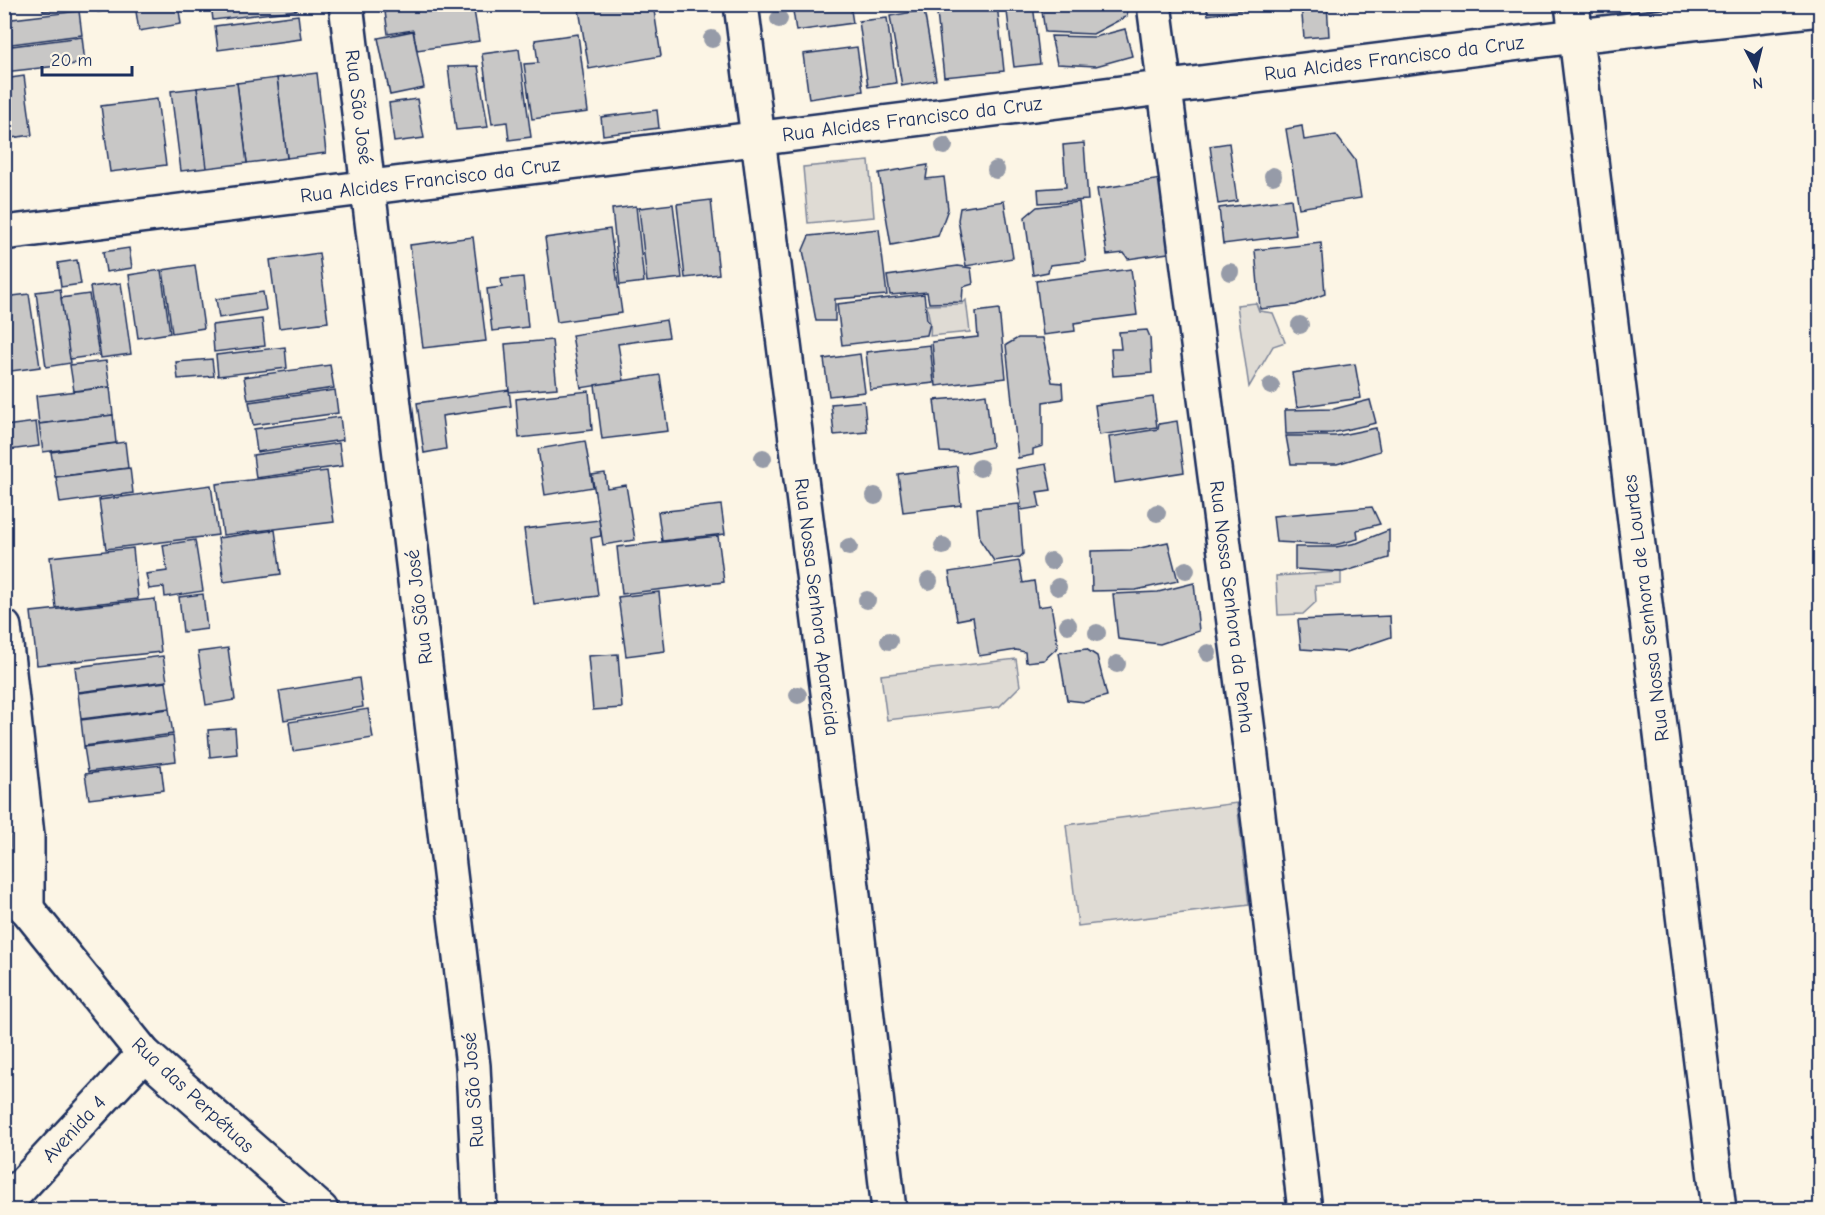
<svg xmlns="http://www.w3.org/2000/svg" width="1825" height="1215" font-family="'Comic Neue',sans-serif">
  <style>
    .green { fill: #dfdbd4; stroke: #7d8599; stroke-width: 1.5 }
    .building { fill: #c8c7c6; stroke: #1b2f5e; stroke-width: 1.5 }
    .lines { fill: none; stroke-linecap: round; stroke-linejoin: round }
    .street-casing { stroke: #1b2f5e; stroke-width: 38 }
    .secondary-casing { stroke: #1b2f5e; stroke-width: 38 }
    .street { stroke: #fcf5e5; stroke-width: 33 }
    .secondary { stroke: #fcf5e5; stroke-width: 33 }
    .tree { fill: #969ba8 }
    .labels { text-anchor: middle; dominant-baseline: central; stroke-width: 5; stroke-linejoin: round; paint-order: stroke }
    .street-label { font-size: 20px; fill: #1b2f5e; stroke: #fcf5e5 }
  </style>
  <rect width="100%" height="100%" fill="#fcf5e5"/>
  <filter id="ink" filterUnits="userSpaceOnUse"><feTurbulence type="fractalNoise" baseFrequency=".0167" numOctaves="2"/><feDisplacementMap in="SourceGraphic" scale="12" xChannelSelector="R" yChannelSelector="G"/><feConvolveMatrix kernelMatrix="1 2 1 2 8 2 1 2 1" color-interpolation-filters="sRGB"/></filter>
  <g filter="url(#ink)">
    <g class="green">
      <polygon points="869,161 874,217 808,223 803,167"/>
      <path d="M966,300l4,32 -40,4c2,-11 -2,-20 -3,-31l35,-1z"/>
      <polygon points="1256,303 1259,311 1273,313 1285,342 1273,346 1249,387 1237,305"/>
      <polygon points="1341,572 1341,584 1315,586 1316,602 1303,614 1278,615 1276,576"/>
      <polygon points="1016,659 1020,686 999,707 887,720 881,675"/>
      <polygon points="1237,803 1249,905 1078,926 1066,825"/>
    </g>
    <g class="building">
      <polygon points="42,4 79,4 79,7 43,11"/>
      <polygon points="97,4 132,4 133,7 98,12"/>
      <polygon points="178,4 181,24 139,31 135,5"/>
      <polygon points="211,4 296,4 297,10 213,20"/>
      <polygon points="384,4 473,4 479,41 417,50 413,30 388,34"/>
      <polygon points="606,4 653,4 661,56 589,69 579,9"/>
      <polygon points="792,4 850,4 853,23 796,31"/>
      <polygon points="936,4 997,4 1004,71 944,77"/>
      <polygon points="1006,4 1033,4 1040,64 1014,67"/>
      <polygon points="1041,4 1126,4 1127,16 1093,34 1045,32"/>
      <polygon points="1206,4 1274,4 1274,5 1208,15"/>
      <polygon points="1301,4 1327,4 1329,36 1304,38"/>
      <polygon points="924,10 936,80 902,86 890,16"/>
      <polygon points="79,11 82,35 4,45 4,20"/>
      <polygon points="298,15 301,39 218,50 215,26"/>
      <polygon points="887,18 896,83 868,87 859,21"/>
      <polygon points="1125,29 1132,56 1096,66 1057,64 1051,36 1095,37"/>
      <polygon points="413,31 424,88 390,95 378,38"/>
      <polygon points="578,34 588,112 532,119 524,64 538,63 535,40"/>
      <polygon points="82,37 85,63 4,72 4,47"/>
      <polygon points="857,47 863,91 809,99 803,54"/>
      <polygon points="519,49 531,137 509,140 507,122 492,124 482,54"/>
      <polygon points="478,66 488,127 456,130 448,67"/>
      <polygon points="317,73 326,153 287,158 277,78"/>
      <polygon points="24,76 32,135 4,139 4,79"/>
      <polygon points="277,78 287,158 247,163 237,83"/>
      <polygon points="237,83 247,163 207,168 197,88"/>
      <polygon points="197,88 206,168 181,171 171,91"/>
      <polygon points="157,99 166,165 110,172 101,106"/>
      <polygon points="417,99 424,138 394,142 389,103"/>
      <polygon points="657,110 659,128 603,135 601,117"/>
      <polygon points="1302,126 1304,140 1336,135 1355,160 1361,198 1299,208 1286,129"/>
      <polygon points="1084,143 1088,200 1039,203 1038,189 1066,187 1063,145"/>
      <polygon points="1229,143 1237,201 1218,204 1210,146"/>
      <polygon points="928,165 926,179 944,177 948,209 938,236 891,245 879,173"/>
      <polygon points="1161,179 1171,246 1168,253 1128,259 1124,253 1107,255 1097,189"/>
      <polygon points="1291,199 1296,235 1223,244 1219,208"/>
      <polygon points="711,200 719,274 685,278 677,204"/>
      <polygon points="1004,201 1013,258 966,266 958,220 960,208"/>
      <polygon points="1079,202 1086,261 1050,265 1048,272 1033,275 1025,217 1037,207"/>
      <polygon points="673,204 682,278 647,282 639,208"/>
      <polygon points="636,206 644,282 620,285 612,209"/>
      <polygon points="610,229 622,313 557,322 545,238"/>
      <polygon points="879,229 887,295 835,299 835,321 816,321 803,250 809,236"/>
      <polygon points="473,237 486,341 423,348 410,245"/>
      <polygon points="1321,243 1325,294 1296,305 1260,309 1255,250"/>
      <polygon points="129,248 132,268 106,272 103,252"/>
      <polygon points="319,253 328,322 279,328 270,260"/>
      <polygon points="77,260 81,284 61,287 58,263"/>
      <polygon points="195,265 204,328 172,333 163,270"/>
      <polygon points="958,266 971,268 973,284 963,287 962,302 929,303 927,292 890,295 887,276"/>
      <polygon points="1131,269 1137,315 1074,323 1075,331 1043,335 1036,281"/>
      <polygon points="161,270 170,333 138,338 129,275"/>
      <polygon points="523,277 528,327 492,331 487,289 502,287 501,279"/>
      <polygon points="121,283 131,354 101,358 90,287"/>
      <polygon points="60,289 71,363 46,367 36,292"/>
      <polygon points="263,292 266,310 219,318 216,299"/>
      <polygon points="29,294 40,367 4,372 4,297"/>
      <polygon points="89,294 99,355 70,359 61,298"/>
      <polygon points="924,294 927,320 930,323 927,335 842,345 837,304"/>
      <polygon points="999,309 1006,378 936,386 932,342 978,337 976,312"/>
      <polygon points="262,319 265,346 214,352 212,325"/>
      <polygon points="666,320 669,337 618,344 624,381 581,388 572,335"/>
      <polygon points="1147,330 1150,337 1152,373 1113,376 1111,349 1121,349 1119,332"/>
      <polygon points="1018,338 1043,338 1052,382 1062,383 1063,399 1043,402 1043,446 1033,449 1033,455 1018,458 1006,345"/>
      <polygon points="552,340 557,388 509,392 505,344"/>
      <polygon points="930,345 934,383 870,390 866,352"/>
      <polygon points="285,347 287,368 218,376 216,355"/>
      <polygon points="860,354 865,392 829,396 824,359"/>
      <polygon points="212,359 214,376 178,379 176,362"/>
      <polygon points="106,361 110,387 74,391 70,365"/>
      <polygon points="1355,364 1361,398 1297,407 1292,373"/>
      <polygon points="330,365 334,388 248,400 244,377"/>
      <polygon points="660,375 668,431 602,439 595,385"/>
      <polygon points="110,387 113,415 39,424 36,396"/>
      <polygon points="335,390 338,413 253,425 249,402"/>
      <polygon points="509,390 511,406 442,416 446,449 424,453 417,403"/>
      <polygon points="589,391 592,430 519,438 516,399"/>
      <polygon points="986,394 992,447 963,453 940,452 934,400 960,398"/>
      <polygon points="1153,397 1157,427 1099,435 1095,405"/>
      <polygon points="1370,400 1376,423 1332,433 1286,434 1285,410 1334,409"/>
      <polygon points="864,401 867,432 834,435 831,404"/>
      <polygon points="113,415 116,443 43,452 39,424"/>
      <polygon points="340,417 343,440 257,452 254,429"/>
      <polygon points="1177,421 1184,472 1115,483 1109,437 1158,429 1159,424"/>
      <polygon points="36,422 39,446 9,450 5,426"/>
      <polygon points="1376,428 1380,451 1337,464 1291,464 1286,436 1336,436"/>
      <polygon points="585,441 593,487 545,495 538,449"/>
      <polygon points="125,442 128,468 55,477 51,452"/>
      <polygon points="339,443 342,466 256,478 253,455"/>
      <polygon points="1046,464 1051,490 1037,492 1040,507 1022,510 1016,469"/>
      <polygon points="957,466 961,505 903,512 898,474"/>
      <polygon points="130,468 133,493 60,503 56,477"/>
      <polygon points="327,471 334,522 223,535 216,484"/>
      <polygon points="605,473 607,488 626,485 635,540 603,545 592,475"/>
      <polygon points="211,485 218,535 106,549 99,500"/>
      <polygon points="1019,504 1023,554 1020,557 994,561 980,540 977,508"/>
      <polygon points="721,505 725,534 662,541 658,512"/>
      <polygon points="1372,507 1380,524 1357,530 1358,539 1335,545 1276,542 1273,516"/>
      <polygon points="599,520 601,536 591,538 598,596 534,604 524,529"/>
      <polygon points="275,530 281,574 224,582 218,538"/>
      <polygon points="1389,530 1389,558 1343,572 1295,569 1295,547 1336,547 1357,543"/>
      <polygon points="718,536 724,582 622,594 617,547"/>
      <polygon points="195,540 203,591 165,597 164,587 149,589 146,574 167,571 163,545"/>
      <polygon points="1168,542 1178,581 1136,590 1092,591 1091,551 1131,550"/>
      <polygon points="133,548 138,599 56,608 50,557"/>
      <polygon points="1019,561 1023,583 1034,581 1038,607 1051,605 1058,647 1044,660 1026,662 1025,652 1016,650 979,656 973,617 957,620 949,572"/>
      <polygon points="1194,583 1199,631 1160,644 1118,639 1113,594 1158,592"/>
      <polygon points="659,592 665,651 626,656 618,597"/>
      <polygon points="203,594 207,629 183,632 179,597"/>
      <polygon points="155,599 161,652 37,665 31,612"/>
      <polygon points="1390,616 1391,637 1347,652 1301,649 1298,620"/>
      <polygon points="228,648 235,700 206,705 198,652"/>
      <polygon points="1086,649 1097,656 1107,696 1085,702 1067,700 1059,653"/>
      <polygon points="618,654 622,708 593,710 588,656"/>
      <polygon points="163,656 167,681 78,692 75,667"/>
      <polygon points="359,678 363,707 284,720 279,691"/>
      <polygon points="166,682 170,708 81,719 78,693"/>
      <polygon points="169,709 173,734 84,746 81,720"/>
      <polygon points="368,709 373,738 293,751 289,722"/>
      <polygon points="235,728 237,754 210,757 208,730"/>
      <polygon points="173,736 176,761 88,772 84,747"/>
      <polygon points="161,765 164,790 89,799 85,774"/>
    </g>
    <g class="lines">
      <defs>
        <g id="street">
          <polyline points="346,4 473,1066 480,1210"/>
          <polyline points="741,4 847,843 889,1210"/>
          <polyline points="1154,4 1248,731 1305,1210"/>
          <polyline points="1572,4 1719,1210"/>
          <polyline points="4,233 1576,36 1820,9"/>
          <polyline points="4,627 27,835 27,909"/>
          <polyline points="4,1205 144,1054"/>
        </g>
        <polyline id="secondary" points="4,888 27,909 144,1054 321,1210"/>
      </defs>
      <use href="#street" class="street-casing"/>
      <use href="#secondary" class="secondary-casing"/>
      <use href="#street" class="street"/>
      <use href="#secondary" class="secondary"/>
    </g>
    <g class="tree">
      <circle cx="779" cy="19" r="9"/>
      <circle cx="712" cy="39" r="9"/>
      <circle cx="944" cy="146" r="9"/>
      <circle cx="996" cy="170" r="9"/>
      <circle cx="1273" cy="176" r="9"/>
      <circle cx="1230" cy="272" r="9"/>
      <circle cx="1300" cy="325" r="9"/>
      <circle cx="1271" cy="386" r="9"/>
      <circle cx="763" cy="458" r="9"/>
      <circle cx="980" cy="468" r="9"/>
      <circle cx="875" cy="496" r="9"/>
      <circle cx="1157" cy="513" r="9"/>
      <circle cx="943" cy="546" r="9"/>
      <circle cx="849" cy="547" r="9"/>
      <circle cx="1051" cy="561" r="9"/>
      <circle cx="1186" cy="570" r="9"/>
      <circle cx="929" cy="581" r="9"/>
      <circle cx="1058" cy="587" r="9"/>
      <circle cx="867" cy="600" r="9"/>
      <circle cx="1068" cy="625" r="9"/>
      <circle cx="1097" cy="633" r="9"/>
      <circle cx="889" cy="641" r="9"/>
      <circle cx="1208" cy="653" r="9"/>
      <circle cx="1117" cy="664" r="9"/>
      <circle cx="798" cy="695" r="9"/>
    </g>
  </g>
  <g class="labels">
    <g class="street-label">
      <text transform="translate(1394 58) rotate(-7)">Rua Alcides Francisco da Cruz</text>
      <text transform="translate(359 107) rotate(83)">Rua São José</text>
      <text transform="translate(912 119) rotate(-7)">Rua Alcides Francisco da Cruz</text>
      <text transform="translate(430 180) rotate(-7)">Rua Alcides Francisco da Cruz</text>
      <text transform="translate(419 607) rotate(-97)">Rua São José</text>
      <text transform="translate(817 607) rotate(83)">Rua Nossa Senhora Aparecida</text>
      <text transform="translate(1232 607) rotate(83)">Rua Nossa Senhora da Penha</text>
      <text transform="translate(1646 608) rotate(-97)">Rua Nossa Senhora de Lourdes</text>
      <text transform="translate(473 1090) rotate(-94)">Rua São José</text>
      <text transform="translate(193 1095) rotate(43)">Rua das Perpétuas</text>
      <text transform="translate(74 1129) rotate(-47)">Avenida 4</text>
    </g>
  </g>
  <rect width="1825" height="1215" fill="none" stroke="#fcf5e5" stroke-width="24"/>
  <rect x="12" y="12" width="1801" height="1191" fill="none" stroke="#1b2f5e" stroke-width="2" filter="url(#ink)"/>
  <g transform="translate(1756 69) rotate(173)" stroke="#fcf5e5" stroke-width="4.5" paint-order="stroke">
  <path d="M0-4.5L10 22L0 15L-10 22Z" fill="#1b2f5e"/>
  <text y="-9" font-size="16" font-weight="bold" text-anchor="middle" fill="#1b2f5e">N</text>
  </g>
  <path d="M42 66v9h90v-9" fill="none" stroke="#1b2f5e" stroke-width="3"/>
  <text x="51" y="66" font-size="18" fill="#1b2f5e" stroke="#fcf5e5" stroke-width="4.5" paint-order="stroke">20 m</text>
</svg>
